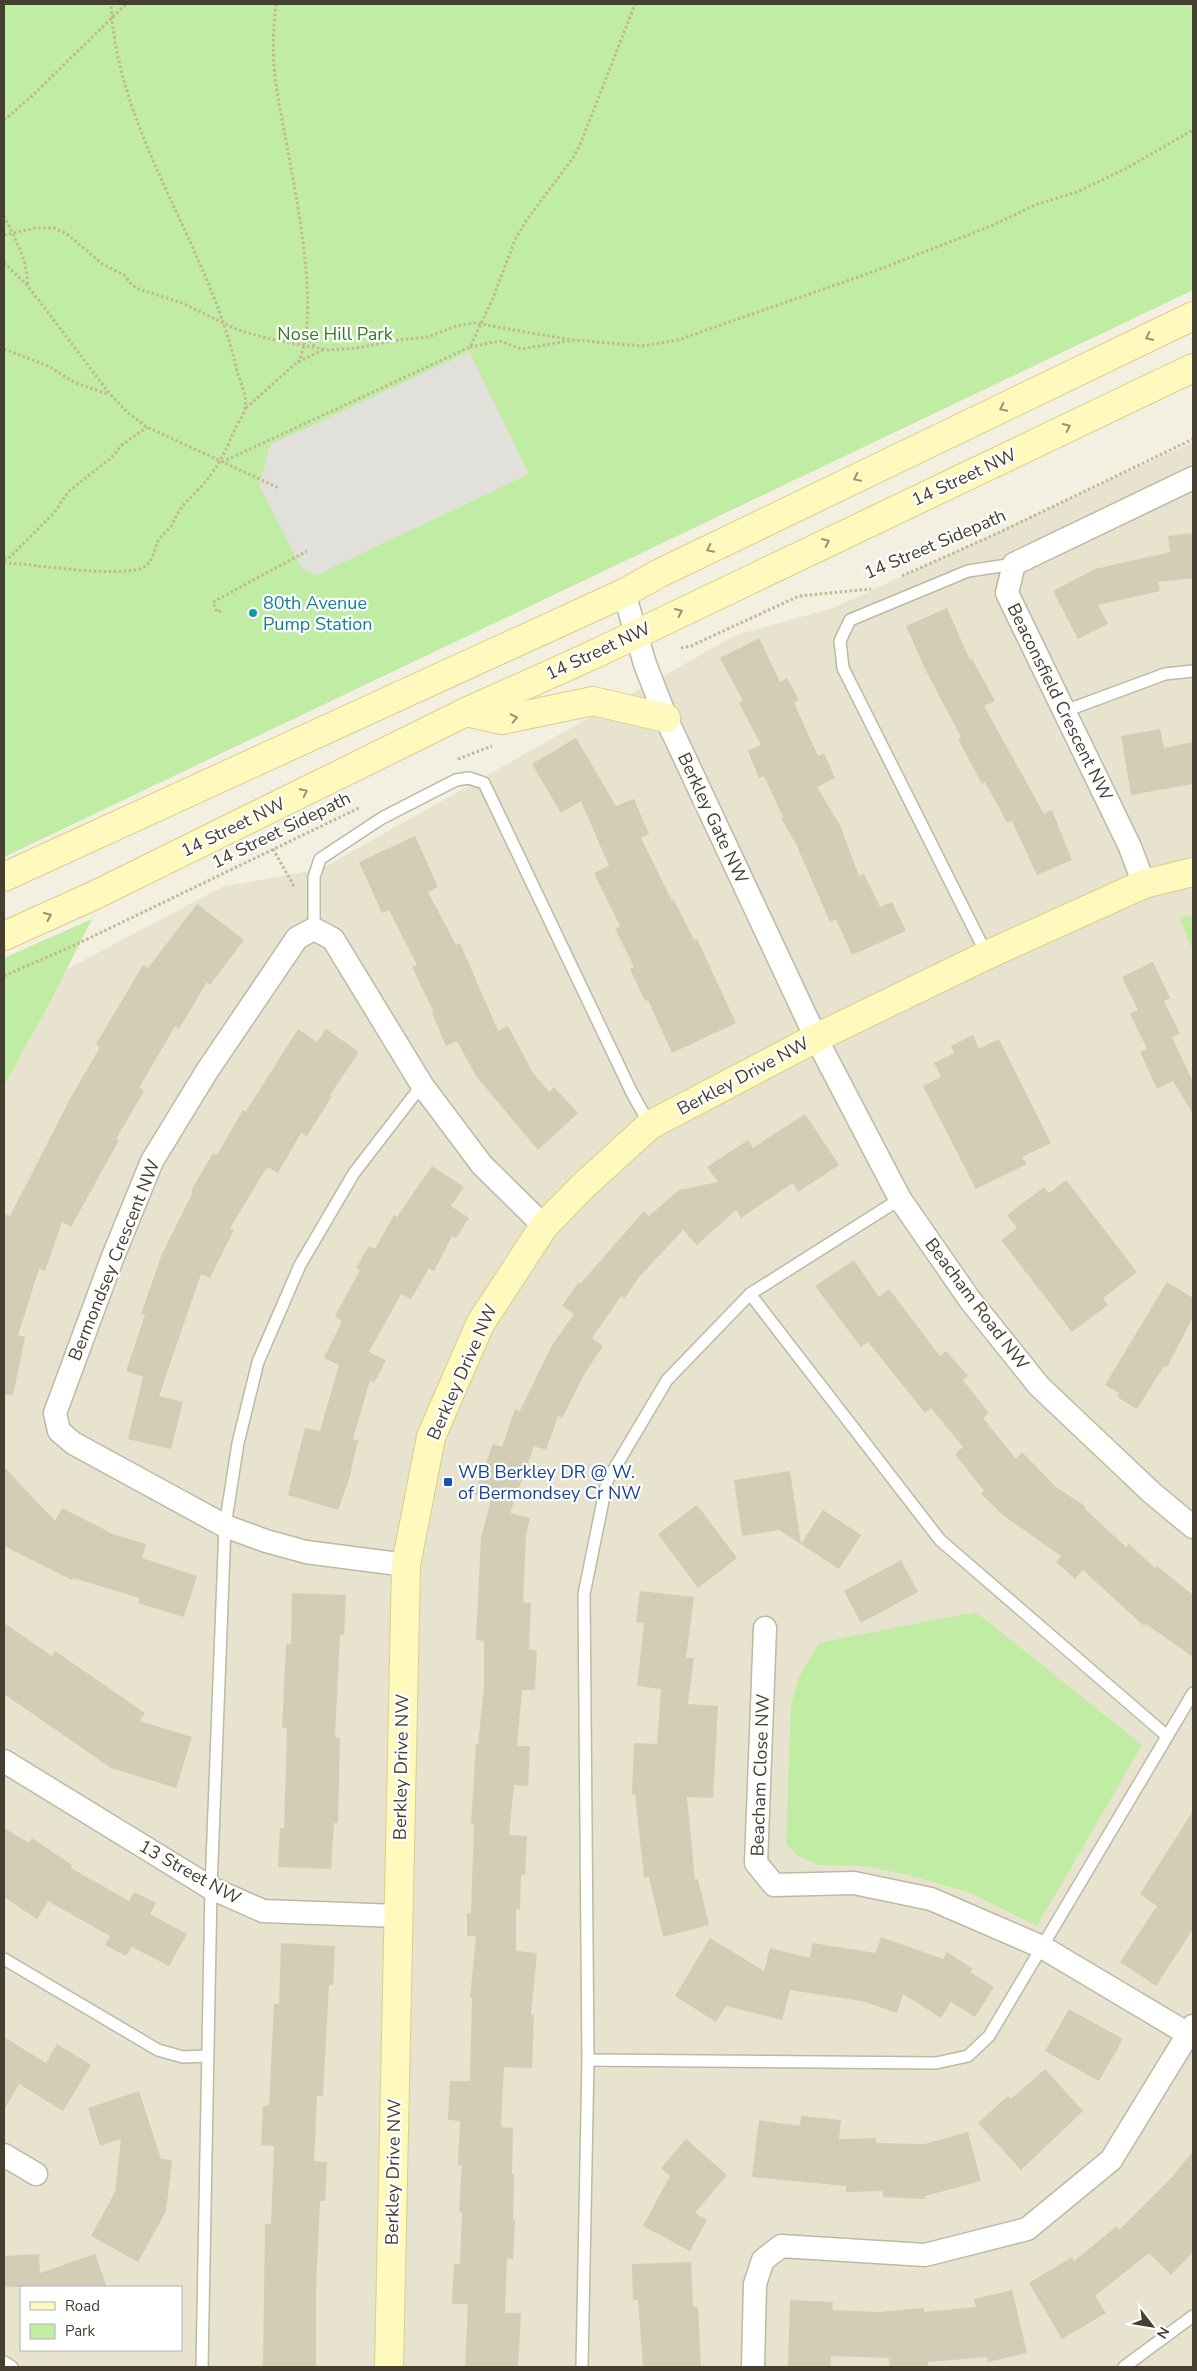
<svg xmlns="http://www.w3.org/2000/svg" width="1197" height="2371" font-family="'Nunito Sans',sans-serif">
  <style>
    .residential { fill: #e7e3ce; fill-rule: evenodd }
    .green { fill: #c1eca4 }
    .parking { fill: #e2e0da }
    .building { fill: #d4cdb5 }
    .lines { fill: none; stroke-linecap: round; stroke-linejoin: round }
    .lane-casing { stroke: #beb9a3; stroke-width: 14 }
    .street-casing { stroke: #beb9a3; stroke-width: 25 }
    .secondary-casing { stroke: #d8cf8b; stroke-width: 30 }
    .path { stroke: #c2b892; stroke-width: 3; stroke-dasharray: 2.5 2.5; stroke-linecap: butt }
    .lane { stroke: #fff; stroke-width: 11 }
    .street { stroke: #fff; stroke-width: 22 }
    .secondary { stroke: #fff9be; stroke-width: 28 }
    .oneway { stroke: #989370 }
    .culture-dot { fill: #0f9aa8; stroke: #fff; stroke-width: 2 }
    .transit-dot { fill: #1a4fb4; stroke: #fff; stroke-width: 2 }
    .labels { text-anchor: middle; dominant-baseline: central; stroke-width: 4.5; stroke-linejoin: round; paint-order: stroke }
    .park-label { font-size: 18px; fill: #357b1f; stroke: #fff }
    .street-label { font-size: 18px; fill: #443f31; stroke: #fff }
    .culture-label { font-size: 18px; fill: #0d838f; stroke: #fff; text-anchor: start }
    .transit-label { font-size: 18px; fill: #164399; stroke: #fff; text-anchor: start }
  </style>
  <rect width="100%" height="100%" fill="#f3f0e1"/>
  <path class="residential" d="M1193,442v1925h-1189v-1281l63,-117 155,-82 99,-18 415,-234 97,-27zM21,2287h160v63h-160z"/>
  <g class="green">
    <polygon points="4,4 1193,4 1193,290 4,857"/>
    <polygon points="1193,915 1193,951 1180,918"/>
    <polygon points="92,919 50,1002 4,1086 4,958"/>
    <polygon points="976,1612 1142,1745 1037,1926 971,1893 905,1874 863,1866 818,1865 798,1856 786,1844 791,1705 799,1677 819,1643"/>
  </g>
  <polygon class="parking" points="469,352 529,474 317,575 302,569 259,485 270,445"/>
  <g class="building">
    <polygon points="1193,533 1193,578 1158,582 1160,591 1098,605 1108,624 1078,639 1053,591 1095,569 1170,552 1168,536"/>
    <polygon points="947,608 970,660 972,659 995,701 984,706 1044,814 1052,810 1072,860 1037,875 1012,821 1007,823 985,782 982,784 958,739 961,737 926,671 906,626"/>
    <polygon points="759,638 780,682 787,678 799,700 794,703 818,756 824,753 835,778 817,787 840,825 859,876 864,874 880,907 892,902 906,931 852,955 836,919 830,922 796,844 781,818 783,817 764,776 759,778 748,751 761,745 739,703 743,701 720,658"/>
    <polygon points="1160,729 1164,748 1193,742 1193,784 1131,795 1121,736"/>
    <polygon points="576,738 616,806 634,799 649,834 641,838 672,901 674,900 694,940 697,939 736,1023 672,1053 648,1000 645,1001 630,969 634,967 615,929 620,926 594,873 609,866 581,801 561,813 532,764"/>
    <polygon points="415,836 438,887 428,892 456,945 460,943 498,1031 508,1026 533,1073 549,1092 554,1087 578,1113 538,1150 476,1076 457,1041 446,1046 432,1013 434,1013 412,967 417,965 389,910 382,913 359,862"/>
    <polygon points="197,904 244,940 210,985 207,982 179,1029 175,1026 139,1088 144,1091 116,1139 119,1140 71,1227 62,1222 45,1271 39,1269 18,1335 25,1337 13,1395 4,1394 4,1214 10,1216 70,1099 100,1047 96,1044 143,965 148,968"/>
    <polygon points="1153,962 1170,998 1164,1001 1180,1034 1172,1037 1193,1082 1193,1114 1173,1081 1157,1089 1140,1052 1147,1049 1130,1014 1138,1010 1122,977"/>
    <polygon points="298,1029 317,1042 326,1029 359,1052 330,1095 332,1096 307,1136 301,1133 278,1173 267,1167 230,1228 234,1230 210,1278 201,1274 159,1396 183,1402 171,1449 128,1439 143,1377 126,1371 145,1315 141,1314 162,1254 193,1192 191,1191 213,1153 217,1155 243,1110 246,1111"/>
    <polygon points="973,1035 979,1049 999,1039 1051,1143 1022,1157 1027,1164 976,1189 923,1086 941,1077 934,1063 954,1053 951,1046"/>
    <polygon points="805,1114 839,1165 798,1192 793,1183 741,1218 736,1210 697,1245 683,1230 640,1276 624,1299 621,1296 592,1338 603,1346 585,1373 562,1418 558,1416 546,1450 534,1446 510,1513 530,1518 526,1536 523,1602 531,1603 529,1650 537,1650 535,1690 522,1690 517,1746 530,1746 528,1786 514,1785 509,1835 527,1836 525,1875 521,1875 520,1909 516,1909 516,1951 537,1953 531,2015 534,2015 532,2068 504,2067 501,2127 513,2128 512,2174 514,2174 513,2219 515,2219 513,2259 507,2258 505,2313 521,2313 519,2353 518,2367 465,2367 468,2304 452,2304 454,2264 460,2264 462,2212 459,2211 462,2165 458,2165 460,2121 448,2120 450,2081 470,2081 472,1998 470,1998 476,1936 467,1936 467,1913 471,1913 474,1824 471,1824 476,1744 478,1744 484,1688 484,1641 476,1640 481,1538 491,1500 474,1494 493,1444 502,1447 515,1409 520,1411 552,1345 574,1314 562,1306 578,1283 580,1284 644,1211 649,1216 679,1190 718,1182 707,1167 748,1140 753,1148"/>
    <polygon points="432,1166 464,1187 451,1206 469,1218 456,1238 452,1236 434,1271 429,1268 411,1299 401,1294 369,1352 386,1360 374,1383 370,1380 353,1439 358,1440 350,1476 338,1510 288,1495 305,1428 320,1431 339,1365 324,1358 342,1321 335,1316 360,1270 356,1268 369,1246 375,1249 394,1215 397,1217"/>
    <polygon points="1066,1180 1137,1272 1103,1298 1108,1305 1072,1332 1001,1240 1017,1228 1007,1215 1044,1187 1049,1193"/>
    <polygon points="854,1260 879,1297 889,1289 940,1356 946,1351 968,1376 963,1380 989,1413 983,1418 1016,1459 1022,1452 1056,1487 1085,1506 1084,1508 1126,1547 1129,1544 1155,1568 1157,1566 1193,1595 1193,1657 1146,1624 1144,1626 1083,1570 1075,1579 1056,1562 1061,1556 1004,1516 981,1494 984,1491 955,1454 963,1447 931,1408 925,1413 868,1342 861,1347 815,1286"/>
    <polygon points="1167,1282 1193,1298 1193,1317 1167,1367 1164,1366 1137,1409 1117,1397 1119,1393 1105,1385"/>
    <polygon points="4,1467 55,1521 62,1508 113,1534 146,1544 142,1558 197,1576 184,1617 138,1603 140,1598 73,1578 72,1580 4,1546"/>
    <polygon points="790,1471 801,1544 823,1510 861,1535 839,1569 779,1530 742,1536 734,1480"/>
    <polygon points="697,1505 737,1558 698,1588 658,1534"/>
    <polygon points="901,1560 918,1592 861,1623 844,1591"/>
    <polygon points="640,1591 694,1597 686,1658 694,1658 688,1704 718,1706 713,1798 687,1797 695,1880 698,1879 709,1925 663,1937 649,1877 644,1877 635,1794 632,1794 634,1743 657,1744 661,1689 637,1686 644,1623 636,1622"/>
    <polygon points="292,1593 346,1595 344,1635 340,1635 335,1737 340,1738 338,1823 334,1823 331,1869 278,1867 280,1828 284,1828 287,1728 282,1728 286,1644 291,1644"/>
    <polygon points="4,1623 52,1656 55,1651 145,1713 140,1721 192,1737 176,1788 111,1768 4,1694"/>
    <polygon points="1193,1811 1193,1929 1156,1986 1120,1962 1157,1906 1140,1894"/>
    <polygon points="4,1828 29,1843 32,1838 72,1865 71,1868 129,1901 134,1892 156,1903 150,1914 187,1934 169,1966 132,1947 126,1956 105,1945 110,1936 48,1901 37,1919 4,1897"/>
    <polygon points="881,1937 943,1959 947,1952 973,1969 970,1972 994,1987 975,2017 951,2002 941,2018 903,1994 897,2013 862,2001 790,1990 782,2020 726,2006 716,2022 675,1996 710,1938 764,1971 770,1948 810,1958 812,1943 876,1953"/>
    <polygon points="281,1943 335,1946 333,1985 329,1985 323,2096 317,2096 314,2161 327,2162 325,2201 320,2201 316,2290 316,2367 263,2367 265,2224 271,2224 274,2146 261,2145 263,2106 269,2106 274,2004 279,2004"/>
    <polygon points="1069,2009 1123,2039 1099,2081 1045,2051"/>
    <polygon points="4,2037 46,2063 57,2044 91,2065 63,2111 19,2084 4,2110"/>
    <polygon points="1045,2069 1083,2111 1021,2170 978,2123 1008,2096 1011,2099"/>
    <polygon points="139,2091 161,2159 172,2160 166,2211 138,2262 91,2236 115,2192 121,2139 100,2146 88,2108"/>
    <polygon points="801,2116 841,2120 839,2139 876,2138 876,2143 924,2144 968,2132 981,2181 925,2196 925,2199 883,2197 883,2191 846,2192 846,2186 752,2177 759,2120 800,2126"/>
    <polygon points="686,2139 727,2175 695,2213 707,2220 690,2251 643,2226 670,2176 661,2168"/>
    <polygon points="1193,2151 1193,2252 1171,2275 1149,2253 1095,2296 1106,2313 1062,2339 1029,2283 1072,2257 1074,2261 1117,2226 1119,2230 1173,2176"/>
    <polygon points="39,2254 40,2273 95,2254 107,2287 4,2287 4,2256"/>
    <polygon points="691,2262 693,2307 698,2307 701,2367 643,2367 638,2300 633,2300 632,2264"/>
    <polygon points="1012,2290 1027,2353 988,2362 987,2357 928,2362 928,2366 916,2367 889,2367 889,2358 831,2356 831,2367 788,2367 790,2300 833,2302 832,2310 879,2312 924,2308 924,2312 976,2307 974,2299"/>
  </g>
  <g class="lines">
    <defs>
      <g id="lane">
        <polyline points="1065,711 1165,674 1193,671"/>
        <polyline points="314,929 314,877 320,859 382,818 456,780 469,778 484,783 632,1093 650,1125"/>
        <polyline points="987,955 843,668 840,641 850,620 968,571 1014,564"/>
        <polyline points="750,1294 940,1540 1167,1736"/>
        <polyline points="4,1959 158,2050 183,2057 207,2056"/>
        <polyline points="588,2060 936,2063 968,2056 989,2036 1193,1693"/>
        <polyline points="4,2362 12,2367"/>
        <polyline points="202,2367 211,1888 225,1526 238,1443 258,1362 300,1265 354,1173 422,1085"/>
        <polyline points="582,2367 588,2060 584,1594 607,1481 667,1380 750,1294 900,1199"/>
        <polyline points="1124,2367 1193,2316"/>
      </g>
      <g id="street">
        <polyline points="624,593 645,664 666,718 816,1038 900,1199 970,1300 1039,1386 1152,1493 1193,1527"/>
        <polyline points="1144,884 1130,847 1007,593 1014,564 1193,478"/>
        <polyline points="406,1565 306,1552 266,1541 225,1526 73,1443 59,1431 55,1413 112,1259 152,1161 207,1071 297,938 314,929 333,939 422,1085 482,1165 544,1226"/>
        <polyline points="765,1628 756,1863 774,1885 854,1883 931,1899 1042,1947 1188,2034"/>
        <polyline points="4,1761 211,1888 263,1911 398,1916"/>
        <polyline points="4,2155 36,2174"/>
        <polyline points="753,2367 755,2284 763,2260 781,2246 925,2255 1027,2229 1111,2160 1193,2026"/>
      </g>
      <g id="secondary">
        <polyline points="466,712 502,720 593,701 666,718"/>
        <polyline points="4,877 624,593 660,573 1193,316"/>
        <polyline points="4,936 95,895 466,712 597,653 1193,368"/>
        <polyline points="389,2367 406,1565 431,1437 480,1324 544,1226 582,1187 650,1125 816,1038 987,955 1144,884 1193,872"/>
      </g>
    </defs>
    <use href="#lane" class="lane-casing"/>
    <use href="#street" class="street-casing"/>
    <use href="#secondary" class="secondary-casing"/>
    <g class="path">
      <path d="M276,4c-3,25 -4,55 0,80 9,66 50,222 22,279"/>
      <polyline points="4,120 32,96 126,4"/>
      <path d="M4,216c10,21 25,46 23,69"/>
      <polyline points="4,235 36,228 54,228 67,234 102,264 124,275 132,285 139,289 182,303 238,330 270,339 328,350 357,348 398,340 428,337 456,326 474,323 572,340"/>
      <polyline points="4,263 27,285 110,394 126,411 147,427 279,488"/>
      <polyline points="307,336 315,347"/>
      <polyline points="470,347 500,341 521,349 575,340 642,346 678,340 875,271 991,226 1035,205 1077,192 1125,169 1193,130"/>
      <polyline points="4,349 48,366 76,383 108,394"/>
      <polyline points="246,408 295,364 324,349"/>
      <polyline points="222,462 470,347 493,298 515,240 526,221 573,158 580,145 635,4"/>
      <polyline points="4,560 10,557 54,513 68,492 111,458 122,445 147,427"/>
      <path d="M4,563c28,0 125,18 143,2 7,-7 7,-16 11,-24 3,-6 9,-9 13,-15 5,-9 8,-17 16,-25 26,-25 34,-39 48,-72 3,-6 9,-14 10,-21 3,-12 -5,-25 -8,-37 -28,-126 -120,-237 -126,-367"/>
      <polyline points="902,576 996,534 1193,439"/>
      <polyline points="221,611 217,612 213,602 307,551"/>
      <polyline points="681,648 691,646 799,596 871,589"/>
      <polyline points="458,759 492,746"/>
      <polyline points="273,849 295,888"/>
      <polyline points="4,976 75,945 361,807"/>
    </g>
    <use href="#lane" class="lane"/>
    <use href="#street" class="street"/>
    <use href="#secondary" class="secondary"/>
  </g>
  <defs><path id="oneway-chevron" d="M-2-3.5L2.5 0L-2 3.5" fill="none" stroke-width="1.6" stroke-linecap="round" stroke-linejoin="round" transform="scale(1.25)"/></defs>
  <g class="oneway">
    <use href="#oneway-chevron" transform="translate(1149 337) rotate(154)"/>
    <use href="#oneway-chevron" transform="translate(1003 408) rotate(154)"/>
    <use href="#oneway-chevron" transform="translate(1067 427) rotate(-25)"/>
    <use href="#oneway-chevron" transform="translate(857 478) rotate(154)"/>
    <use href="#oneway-chevron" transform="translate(826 542) rotate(-25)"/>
    <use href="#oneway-chevron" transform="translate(710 549) rotate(154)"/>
    <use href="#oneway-chevron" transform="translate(679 612) rotate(-25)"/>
    <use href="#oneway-chevron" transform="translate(514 718) rotate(-12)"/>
    <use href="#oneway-chevron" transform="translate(304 792) rotate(-26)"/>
    <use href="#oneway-chevron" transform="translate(48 916) rotate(-24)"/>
  </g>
  <circle class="culture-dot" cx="253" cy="613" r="5"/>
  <rect class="transit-dot" x="443" y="1477" width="10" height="10" rx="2.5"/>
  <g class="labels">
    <g class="park-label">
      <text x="335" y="334">Nose Hill Park</text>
    </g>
    <g class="street-label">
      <text transform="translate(964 477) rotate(-25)">14 Street NW</text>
      <text transform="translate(935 544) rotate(-23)">14 Street Sidepath</text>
      <text transform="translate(598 651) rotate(-25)">14 Street NW</text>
      <text transform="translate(1060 702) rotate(64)">Beaconsfield Crescent NW</text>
      <text transform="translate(713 818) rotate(65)">Berkley Gate NW</text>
      <text transform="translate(233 827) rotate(-26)">14 Street NW</text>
      <text transform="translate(281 830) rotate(-26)">14 Street Sidepath</text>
      <text transform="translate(743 1076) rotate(-28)">Berkley Drive NW</text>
      <text transform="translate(114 1260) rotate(-68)">Bermondsey Crescent NW</text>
      <text transform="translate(977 1304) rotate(53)">Beacham Road NW</text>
      <text transform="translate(462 1372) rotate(-66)">Berkley Drive NW</text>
      <text transform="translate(401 1767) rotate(-89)">Berkley Drive NW</text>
      <text transform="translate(760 1775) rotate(-88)">Beacham Close NW</text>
      <text transform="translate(190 1872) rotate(29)">13 Street NW</text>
      <text transform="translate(393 2172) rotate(-89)">Berkley Drive NW</text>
    </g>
    <g class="culture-label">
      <text x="263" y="603">80th Avenue<tspan x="263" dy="21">Pump Station</tspan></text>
    </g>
    <g class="transit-label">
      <text x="458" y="1472">WB Berkley DR @ W.<tspan x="458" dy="21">of Bermondsey Cr NW</tspan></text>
    </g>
  </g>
  <rect width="1197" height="2371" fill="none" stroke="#443f31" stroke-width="10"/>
  <rect x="20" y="2286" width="162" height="65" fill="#ffffff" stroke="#b4b2ad"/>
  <rect x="30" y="2302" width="25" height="8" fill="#fff9be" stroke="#b4b2ad"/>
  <text x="65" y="2311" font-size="15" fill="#443f31">Road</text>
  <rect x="30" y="2324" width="25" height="15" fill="#c1eca4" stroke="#b4b2ad"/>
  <text x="65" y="2336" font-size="15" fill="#443f31">Park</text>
  <g transform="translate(1152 2326) rotate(121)" stroke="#ffffff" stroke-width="4" paint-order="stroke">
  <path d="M0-4L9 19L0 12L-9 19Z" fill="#443f31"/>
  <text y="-8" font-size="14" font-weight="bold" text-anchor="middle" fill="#443f31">N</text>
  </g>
</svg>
